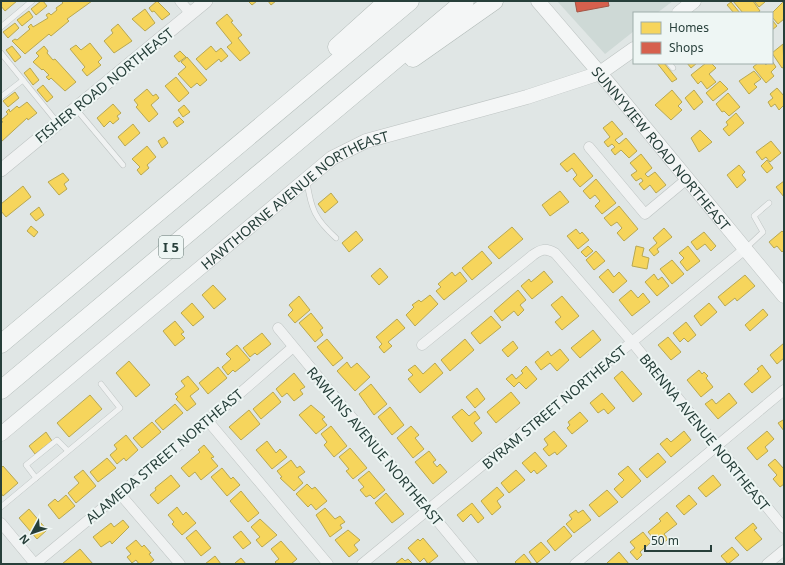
<svg xmlns="http://www.w3.org/2000/svg" width="785" height="565" font-family="'Noto Sans',sans-serif">
  <style>
    .built { fill: #ced9d6 }
    .homes { fill: #f6d55c; stroke: #b8a852 }
    .shops { fill: #d6604d; stroke: #a25647 }
    .lines { fill: none; stroke-linecap: round; stroke-linejoin: round }
    .service-casing { stroke: #bec4c3; stroke-width: 6 }
    .minor-casing { stroke: #bec4c3; stroke-width: 11 }
    .tertiary-casing { stroke: #bec4c3; stroke-width: 14 }
    .secondary-casing { stroke: #bec4c3; stroke-width: 15 }
    .motorway-casing { stroke: #b2bbb8; stroke-width: 19 }
    .service { stroke: #f0f2f2; stroke-width: 5 }
    .minor { stroke: #f0f2f2; stroke-width: 10 }
    .tertiary { stroke: #f0f2f2; stroke-width: 13 }
    .secondary { stroke: #f4f6f6; stroke-width: 14 }
    .motorway { stroke: #f4f6f6; stroke-width: 18 }
    .labels { text-anchor: middle; dominant-baseline: central; stroke-width: 4; stroke-linejoin: round; paint-order: stroke }
    .shield { fill: #eef6f4; stroke: #637672; stroke-width: 1 }
    .shield-label { font-size: 13px; font-weight: bold; fill: #273f3a }
    .street-label { font-size: 14px; fill: #273f3a; stroke: #eef6f4 }
  </style>
  <rect width="100%" height="100%" fill="#e0e6e5"/>
  <polygon class="built" points="557,1 673,1 657,13 634,13 634,31 605,54"/>
  <g class="homes">
    <polygon points="1,1 17,1 5,11 1,6"/>
    <polygon points="41,1 43,1 47,6 36,15 31,9"/>
    <polygon points="61,1 92,1 67,19 69,21 51,36 49,34 25,54 12,41 15,39 17,40 30,29 28,27 31,24 33,27 48,18 46,15 49,13 51,15 57,10 56,8 63,3"/>
    <polygon points="157,1 170,14 162,20 154,11 152,12 149,8"/>
    <polygon points="248,1 257,1 252,5"/>
    <polygon points="268,1 276,1 271,5"/>
    <polygon points="733,1 753,1 760,11 757,13 743,13"/>
    <polygon points="754,1 764,1 765,2 759,7"/>
    <polygon points="784,1 784,19 778,24 772,17 772,13"/>
    <polygon points="731,2 740,13 734,13 727,5"/>
    <polygon points="145,9 155,23 145,31 132,19"/>
    <polygon points="29,11 33,17 22,26 17,20"/>
    <polygon points="227,14 233,21 231,22 242,35 238,38 250,53 240,61 227,47 232,43 216,23"/>
    <polygon points="772,20 777,26 772,30"/>
    <polygon points="15,23 19,28 8,38 3,32"/>
    <polygon points="118,24 132,41 114,53 104,41 113,33 111,30"/>
    <polygon points="90,43 102,58 98,62 101,65 87,76 82,70 85,67 70,49 76,45 81,50"/>
    <polygon points="783,44 784,67 782,68 772,53"/>
    <polygon points="12,46 21,57 15,62 6,50"/>
    <polygon points="44,46 48,51 47,53 53,60 55,59 76,82 65,91 51,78 49,80 46,77 49,75 43,69 42,70 33,62 39,56 36,53"/>
    <polygon points="211,46 216,52 221,48 228,56 221,62 219,59 206,70 196,59"/>
    <polygon points="180,51 186,57 179,62 174,56"/>
    <polygon points="187,57 207,80 200,86 197,83 191,88 178,74 186,67 181,62"/>
    <polygon points="772,61 776,67 771,72 774,76 766,83 753,67 758,63 764,63 766,65 767,63 772,63"/>
    <polygon points="657,63 664,63 677,79 672,82"/>
    <polygon points="687,63 697,63 691,68"/>
    <polygon points="706,63 711,63 716,68 709,74 716,82 707,89 701,81 698,84 691,75"/>
    <polygon points="30,68 39,80 33,85 24,73"/>
    <polygon points="754,71 761,79 754,84 757,87 749,94 739,81"/>
    <polygon points="176,77 189,93 179,102 165,86"/>
    <polygon points="720,81 728,89 713,101 706,93"/>
    <polygon points="43,85 53,97 47,102 37,90"/>
    <polygon points="777,88 784,96 784,105 779,110 775,104 771,107 768,102 773,98 770,94"/>
    <polygon points="147,89 153,96 156,94 159,98 151,105 158,114 149,122 136,107 138,105 134,100"/>
    <polygon points="672,90 682,102 678,106 682,110 671,120 655,105"/>
    <polygon points="694,90 703,102 694,110 685,98"/>
    <polygon points="15,92 19,98 8,107 3,101"/>
    <polygon points="728,93 740,107 729,116 724,111 722,112 716,104"/>
    <polygon points="27,102 37,113 28,120 27,118 1,142 1,123 3,122 1,120 8,114 6,112 9,109 10,112 17,106 19,108"/>
    <polygon points="113,104 121,113 117,116 119,119 113,124 110,121 104,127 97,118"/>
    <polygon points="184,105 190,112 183,117 178,110"/>
    <polygon points="736,113 744,123 729,136 723,129 728,125 726,122"/>
    <polygon points="179,117 184,122 177,127 173,122"/>
    <polygon points="612,121 623,134 615,140 619,144 626,138 637,151 629,158 621,150 615,155 611,150 615,147 612,144 608,147 604,142 610,137 603,128"/>
    <polygon points="133,124 140,133 125,146 118,137"/>
    <polygon points="700,130 712,142 699,152 691,138"/>
    <polygon points="164,137 168,143 162,148 158,141"/>
    <polygon points="771,141 781,153 770,162 766,157 762,160 756,152"/>
    <polygon points="147,146 156,157 147,165 149,168 141,175 137,170 140,167 132,159"/>
    <polygon points="574,153 593,176 580,187 573,179 577,175 572,168 567,172 560,164"/>
    <polygon points="641,154 652,168 645,174 648,177 655,172 666,185 656,193 650,185 644,190 639,184 643,181 641,178 636,181 631,175 637,171 630,163"/>
    <polygon points="767,160 773,168 767,173 761,166"/>
    <polygon points="739,165 745,172 742,175 746,180 737,188 727,175"/>
    <polygon points="63,173 69,180 64,184 67,189 59,195 48,182"/>
    <polygon points="596,179 616,203 602,214 595,206 600,201 595,195 590,199 583,191"/>
    <polygon points="784,181 784,197 776,187"/>
    <polygon points="23,186 31,197 6,217 1,211 1,204"/>
    <polygon points="560,191 569,202 550,216 542,205"/>
    <polygon points="331,193 338,202 325,213 318,204"/>
    <polygon points="619,206 638,229 624,241 617,233 622,228 617,222 611,226 604,218"/>
    <polygon points="39,207 44,215 36,221 30,214"/>
    <polygon points="31,226 38,232 34,237 27,231"/>
    <polygon points="512,227 523,239 499,259 488,247"/>
    <polygon points="664,228 672,237 657,249 659,252 654,256 649,250 657,243 653,238"/>
    <polygon points="576,229 580,234 582,232 589,240 578,249 567,236"/>
    <polygon points="356,231 363,240 349,252 342,243"/>
    <polygon points="782,231 784,233 784,250 782,252 777,246 774,248 769,242"/>
    <polygon points="704,232 716,246 711,251 705,244 697,250 691,242"/>
    <polygon points="588,246 593,251 586,257 581,252"/>
    <polygon points="636,246 644,248 642,256 649,258 647,269 632,266"/>
    <polygon points="688,246 700,261 687,271 680,262 684,258 679,253"/>
    <polygon points="482,251 492,263 472,280 462,268"/>
    <polygon points="596,251 605,261 594,270 586,260"/>
    <polygon points="672,260 684,274 672,284 660,269"/>
    <polygon points="380,268 388,277 379,285 371,276"/>
    <polygon points="608,269 614,277 619,272 627,281 613,293 599,277"/>
    <polygon points="544,271 553,282 532,299 521,286 529,279 531,282"/>
    <polygon points="452,272 455,276 460,272 467,281 444,300 436,291 441,287 438,284"/>
    <polygon points="654,274 658,280 662,277 669,286 657,296 645,282"/>
    <polygon points="745,275 755,286 737,301 735,298 725,306 718,297"/>
    <polygon points="213,285 226,299 214,309 202,295"/>
    <polygon points="518,290 526,300 520,305 524,310 518,316 514,311 502,321 494,311"/>
    <polygon points="631,290 638,298 643,293 650,302 632,316 619,300"/>
    <polygon points="430,295 438,304 415,326 406,315 414,307 412,305 419,300 421,302"/>
    <polygon points="299,296 310,310 295,323 288,315 293,310 289,305"/>
    <polygon points="562,296 579,316 562,330 555,322 561,317 551,305"/>
    <polygon points="192,303 204,317 193,326 181,313"/>
    <polygon points="709,303 717,312 701,326 694,316"/>
    <polygon points="763,309 768,315 750,331 745,325"/>
    <polygon points="311,313 323,328 320,330 323,335 315,342 299,323"/>
    <polygon points="491,316 501,327 480,344 471,333"/>
    <polygon points="397,319 405,328 388,342 392,346 384,353 379,347 382,344 376,337"/>
    <polygon points="175,321 184,332 181,334 185,338 175,346 163,331"/>
    <polygon points="686,322 696,335 688,342 684,338 680,342 673,333"/>
    <polygon points="593,330 601,340 580,358 571,348"/>
    <polygon points="262,333 271,344 257,355 255,353 250,357 243,348"/>
    <polygon points="668,337 681,352 671,360 658,345"/>
    <polygon points="327,339 343,358 333,366 317,347"/>
    <polygon points="465,339 474,350 450,371 441,360"/>
    <polygon points="513,341 518,348 508,357 502,350"/>
    <polygon points="784,343 784,358 777,364 770,355"/>
    <polygon points="237,345 250,360 235,372 233,370 228,375 222,367 231,359 226,354"/>
    <polygon points="560,349 569,360 557,371 550,363 541,370 535,362 548,351 551,356"/>
    <polygon points="129,361 150,385 136,397 116,373"/>
    <polygon points="347,362 351,368 357,363 370,377 355,391 337,371"/>
    <polygon points="435,363 443,373 420,393 408,379 413,375 408,370 415,365 423,374"/>
    <polygon points="762,365 771,377 752,393 744,384 759,371 757,369"/>
    <polygon points="526,366 537,379 526,389 519,382 514,387 506,379 512,374 516,379 523,373 521,371"/>
    <polygon points="218,367 227,378 208,394 199,383"/>
    <polygon points="699,370 702,374 704,372 708,376 706,378 713,387 701,397 687,380"/>
    <polygon points="622,371 642,394 633,402 614,378"/>
    <polygon points="294,373 305,387 300,390 303,394 294,401 287,393 282,397 276,389"/>
    <polygon points="188,376 199,389 190,396 196,404 187,411 176,399 178,397 175,394 185,386 181,381"/>
    <polygon points="371,384 387,404 374,415 359,394"/>
    <polygon points="477,388 485,399 475,408 466,397"/>
    <polygon points="273,392 281,402 261,419 253,409"/>
    <polygon points="511,392 520,403 496,423 487,412"/>
    <polygon points="602,393 615,408 608,414 604,409 598,413 590,403"/>
    <polygon points="729,393 737,403 718,419 705,404 712,399 716,404"/>
    <polygon points="90,395 102,409 69,437 57,423"/>
    <polygon points="175,404 183,413 163,430 155,421"/>
    <polygon points="311,405 325,417 322,419 327,425 316,434 299,415"/>
    <polygon points="390,407 404,425 392,435 378,417"/>
    <polygon points="462,409 469,416 475,411 480,418 474,423 482,433 472,442 452,417"/>
    <polygon points="249,410 260,424 241,440 229,427"/>
    <polygon points="580,412 588,421 572,434 567,428 570,425 568,422"/>
    <polygon points="783,420 784,421 784,431 778,423"/>
    <polygon points="152,422 161,432 142,448 133,438"/>
    <polygon points="331,426 347,446 334,457 324,445 327,442 321,434"/>
    <polygon points="411,426 419,435 415,438 424,449 413,458 397,438"/>
    <polygon points="554,431 567,446 557,455 555,452 549,456 543,449 548,445 544,439"/>
    <polygon points="684,431 691,440 671,457 660,444 667,438 671,442"/>
    <polygon points="767,431 774,439 765,447 768,451 757,460 747,448"/>
    <polygon points="46,432 52,441 35,454 29,446"/>
    <polygon points="126,435 138,450 126,461 124,458 117,464 110,455 117,449 114,445"/>
    <polygon points="267,441 276,453 280,449 287,457 272,469 256,450"/>
    <polygon points="204,445 214,457 211,458 218,466 201,480 195,472 189,477 181,468 200,452 198,450"/>
    <polygon points="350,448 367,468 353,479 346,471 349,469 339,457"/>
    <polygon points="429,451 436,460 433,462 437,467 440,464 447,472 433,484 415,462"/>
    <polygon points="535,452 547,466 537,474 534,470 531,473 522,463"/>
    <polygon points="658,453 666,462 647,478 639,469"/>
    <polygon points="107,458 116,468 98,482 90,472"/>
    <polygon points="775,459 784,469 784,484 780,487 773,479 777,475 768,465"/>
    <polygon points="291,460 297,468 300,466 305,472 298,477 303,483 294,491 280,478 282,477 277,471"/>
    <polygon points="3,466 18,483 3,496 1,493 1,468"/>
    <polygon points="628,466 641,481 622,498 614,489 624,480 618,474"/>
    <polygon points="222,468 231,479 233,477 240,485 227,496 211,477"/>
    <polygon points="83,470 96,486 76,503 68,493 79,483 74,477"/>
    <polygon points="516,470 525,480 509,493 501,483"/>
    <polygon points="369,471 385,490 374,499 370,495 366,497 360,490 364,487 358,480"/>
    <polygon points="171,475 180,486 158,504 150,495 156,490 155,488"/>
    <polygon points="713,475 721,485 706,497 698,488"/>
    <polygon points="307,484 312,489 315,487 327,501 316,510 311,504 308,507 296,494"/>
    <polygon points="497,487 504,495 497,501 501,507 492,515 481,501"/>
    <polygon points="607,490 618,502 599,517 589,505"/>
    <polygon points="241,491 259,513 248,522 230,501"/>
    <polygon points="386,493 404,514 392,523 375,503"/>
    <polygon points="66,495 75,506 59,519 48,505 55,499 58,502"/>
    <polygon points="689,495 697,504 684,515 676,506"/>
    <polygon points="472,503 484,518 478,523 471,514 463,522 457,515"/>
    <polygon points="177,507 183,515 186,512 196,523 182,535 172,524 174,522 168,515"/>
    <polygon points="325,508 335,519 340,516 345,522 340,525 342,528 330,537 316,515"/>
    <polygon points="29,509 47,530 37,539 19,518"/>
    <polygon points="576,510 578,513 583,510 591,520 574,533 566,524 572,519 569,515"/>
    <polygon points="667,512 677,524 664,534 668,539 660,546 648,532 661,521 659,519"/>
    <polygon points="260,519 277,535 262,547 256,540 260,537 251,527"/>
    <polygon points="123,520 129,527 112,544 110,541 101,547 93,537 111,523 114,527"/>
    <polygon points="753,523 757,528 754,530 762,539 747,551 735,538"/>
    <polygon points="564,526 572,536 555,551 547,541"/>
    <polygon points="196,530 211,548 201,556 186,538"/>
    <polygon points="348,530 360,540 354,545 358,550 349,557 335,540"/>
    <polygon points="241,531 251,543 243,549 233,537"/>
    <polygon points="643,532 651,542 640,552 642,555 637,560 630,552 635,548 630,542"/>
    <polygon points="423,538 438,556 428,564 424,558 420,562 408,548 418,539 420,541"/>
    <polygon points="136,540 142,547 144,545 151,553 149,554 154,560 149,564 139,564 136,560 132,563 127,557 131,554 126,548"/>
    <polygon points="281,541 297,559 291,564 277,564 275,562 279,559 271,549"/>
    <polygon points="541,542 550,552 537,563 529,552"/>
    <polygon points="732,547 739,555 728,564 721,556"/>
    <polygon points="80,549 93,564 62,564"/>
    <polygon points="619,552 629,564 607,564 607,563"/>
    <polygon points="524,554 532,564 517,564 515,562"/>
    <polygon points="215,556 221,564 205,564"/>
    <polygon points="241,558 246,564 236,564 235,563"/>
    <polygon points="402,558 405,561 408,559 413,564 395,564"/>
  </g>
  <polygon class="shops" points="575,1 608,1 609,6 577,12"/>
  <g class="lines">
    <defs>
      <g id="service">
        <polyline points="1,27 32,1"/>
        <polyline points="1,53 57,122"/>
        <polyline points="669,63 673,68"/>
        <polyline points="1,97 23,80"/>
        <polyline points="76,109 123,165"/>
        <path d="M307,182c4,27 8,37 29,56"/>
        <polyline points="745,249 763,232 754,216 769,203"/>
        <polyline points="36,478 26,465 57,440 68,451"/>
        <polyline points="1,507 120,408 101,384"/>
      </g>
      <g id="minor">
        <polyline points="180,1 191,14"/>
        <polyline points="589,147 645,214 687,179"/>
        <polyline points="278,328 473,564"/>
        <path d="M422,345l111,-90c8,-6 13,-7 22,-2l77,89 152,186"/>
        <polyline points="208,421 328,564"/>
        <polyline points="120,494 180,564"/>
        <polyline points="1,523 35,564"/>
        <polyline points="35,564 208,421 292,348"/>
        <polyline points="362,564 745,249"/>
        <polyline points="575,564 784,390"/>
        <polyline points="767,564 784,550"/>
      </g>
      <polyline id="tertiary" points="1,170 206,1"/>
      <g id="secondary">
        <path id="s1" d="M538,1l71,83 175,212"/>
        <polyline points="679,13 694,1"/>
        <path id="s2" d="M1,434l331,-276 34,-17 161,-44 73,-24 34,-24"/>
      </g>
      <g id="motorway">
        <polyline points="337,47 388,1"/>
        <polyline points="413,58 494,1"/>
        <polyline points="1,344 410,1"/>
        <polyline points="1,390 465,1"/>
      </g>
    </defs>
    <use href="#service" class="service-casing"/>
    <use href="#minor" class="minor-casing"/>
    <use href="#tertiary" class="tertiary-casing"/>
    <use href="#secondary" class="secondary-casing"/>
    <use href="#motorway" class="motorway-casing"/>
    <use href="#service" class="service"/>
    <use href="#minor" class="minor"/>
    <use href="#tertiary" class="tertiary"/>
    <use href="#secondary" class="secondary"/>
    <use href="#motorway" class="motorway"/>
  </g>
  <g class="labels">
    <rect class="shield" x="159" y="236" width="24" height="22" rx="3"/>
    <g class="shield-label">
      <text x="171" y="247">I 5</text>
    </g>
    <g class="street-label">
      <text transform="translate(104 85) rotate(-39)">FISHER ROAD NORTHEAST</text>
      <text stroke="none"><textPath href="#s1" startOffset="192">SUNNYVIEW ROAD NORTHEAST</textPath></text>
      <text stroke="none"><textPath href="#s2" startOffset="377">HAWTHORNE AVENUE NORTHEAST</textPath></text>
      <text transform="translate(554 407) rotate(-40)">BYRAM STREET NORTHEAST</text>
      <text transform="translate(705 432) rotate(51)">BRENNA AVENUE NORTHEAST</text>
      <text transform="translate(375 446) rotate(50)">RAWLINS AVENUE NORTHEAST</text>
      <text transform="translate(164 456) rotate(-40)">ALAMEDA STREET NORTHEAST</text>
    </g>
  </g>
  <rect width="785" height="565" fill="none" stroke="#273f3a" stroke-width="4"/>
  <rect x="633" y="12" width="140" height="52" fill="#eef6f4" stroke="#9eadaa"/>
  <rect x="641" y="22" width="20" height="12" fill="#f6d55c" stroke="#9eadaa"/>
  <text x="669" y="32" font-size="12" fill="#273f3a">Homes</text>
  <rect x="641" y="42" width="20" height="12" fill="#d6604d" stroke="#9eadaa"/>
  <text x="669" y="52" font-size="12" fill="#273f3a">Shops</text>
  <g transform="translate(32 533) rotate(230)" stroke="#eef6f4" stroke-width="3" paint-order="stroke">
  <path d="M0-3L7 15L0 10L-7 15Z" fill="#273f3a"/>
  <text y="-6" font-size="11" font-weight="bold" text-anchor="middle" fill="#273f3a">N</text>
  </g>
  <path d="M645 545v6h66v-6" fill="none" stroke="#273f3a" stroke-width="2"/>
  <text x="651" y="545" font-size="12" fill="#273f3a" stroke="#eef6f4" stroke-width="3" paint-order="stroke">50 m</text>
</svg>
